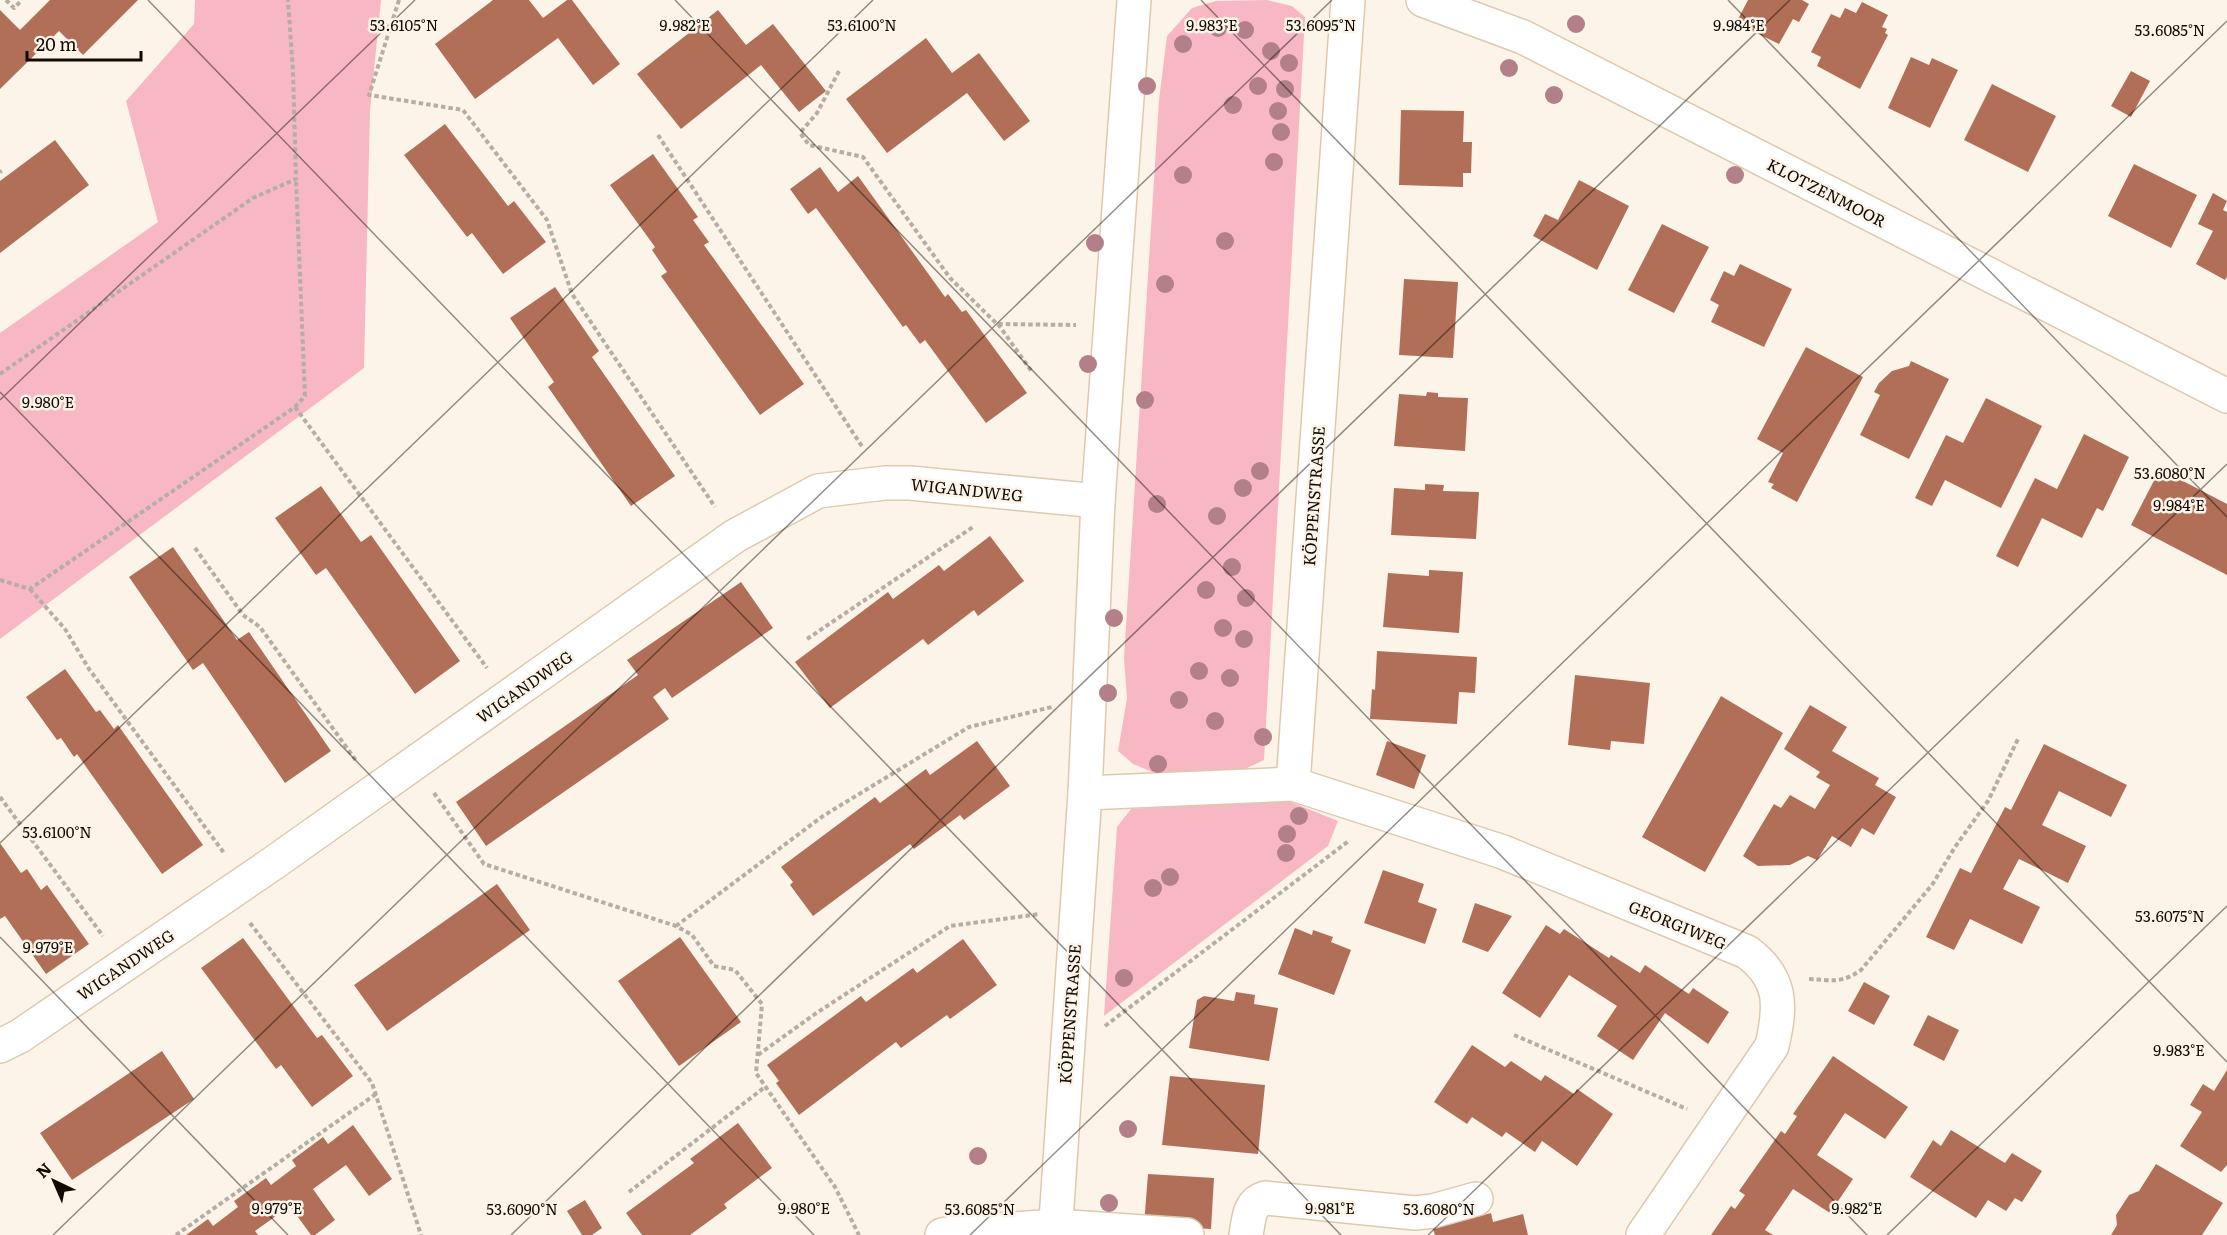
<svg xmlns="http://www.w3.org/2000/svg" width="2227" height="1235" font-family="Literata,serif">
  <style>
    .green { fill: #f8b8c3 }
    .building { fill: #b16f58 }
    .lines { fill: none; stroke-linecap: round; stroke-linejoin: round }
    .minor-casing { stroke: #dec9ae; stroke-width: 36 }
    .path { stroke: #b6ada4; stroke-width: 4; stroke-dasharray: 4.5 3; stroke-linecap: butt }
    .minor { stroke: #fff; stroke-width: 33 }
    .tree { fill: #b38089 }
    .ticks { fill: none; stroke: #110a03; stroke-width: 1.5; stroke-opacity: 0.45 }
    .labels { text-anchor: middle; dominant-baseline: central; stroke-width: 5; stroke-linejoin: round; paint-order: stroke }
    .street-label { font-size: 16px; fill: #110a03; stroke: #fdf4e9 }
    .ticks-label { font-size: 15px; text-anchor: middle; fill: #110a03; stroke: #fdf4e9; stroke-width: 5; stroke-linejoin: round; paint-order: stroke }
  </style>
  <rect width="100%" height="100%" fill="#fdf4e9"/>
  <g class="green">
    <polygon points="195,0 381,0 370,110 364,368 0,639 0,333 158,222 126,101 194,24"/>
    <polygon points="1267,0 1292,6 1305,17 1264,760 1243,770 1157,774 1133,764 1118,751 1127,698 1124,658 1159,100 1167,36 1192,8 1216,1"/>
    <polygon points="1286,800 1338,821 1328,846 1104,1016 1117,827 1131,809"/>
  </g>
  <g class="building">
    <polygon points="50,0 138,0 83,55 59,31 0,89 0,10 20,30"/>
    <polygon points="493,0 529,0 543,18 567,0 572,0 620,64 593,85 558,38 475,99 435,44"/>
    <polygon points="1748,0 1802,0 1809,4 1799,22 1793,19 1779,44 1736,23"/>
    <polygon points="1862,2 1888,15 1882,27 1887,29 1885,33 1888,35 1860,89 1817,66 1821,57 1811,52 1831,14 1840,18 1845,8 1856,13"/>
    <polygon points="718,10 746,45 773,24 826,91 799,112 761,65 681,129 637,74"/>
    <polygon points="926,38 952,73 979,53 1030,121 1004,141 967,93 887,153 846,99"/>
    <polygon points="1911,57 1929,65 1932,58 1958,70 1930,128 1888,108"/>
    <polygon points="2131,71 2150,81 2131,117 2111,106"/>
    <polygon points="1992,84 2056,116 2028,172 1964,140"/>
    <polygon points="1401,110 1464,111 1463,142 1472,142 1471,173 1463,173 1463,187 1399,185"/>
    <polygon points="445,124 508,206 514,201 546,242 503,274 472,233 467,237 404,155"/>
    <polygon points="55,140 89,185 0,253 0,181"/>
    <polygon points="653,154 698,217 693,220 709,242 704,245 804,384 760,415 661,276 667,272 652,250 655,247 610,185"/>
    <polygon points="2134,164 2197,195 2171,248 2108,216"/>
    <polygon points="820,167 838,192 858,176 945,297 948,294 962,312 966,310 1027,393 986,423 925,340 920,344 906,325 903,327 816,208 808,214 790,189"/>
    <polygon points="1579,180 1629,206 1597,270 1533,236 1545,214 1558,220"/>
    <polygon points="2213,193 2227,201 2223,210 2227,212 2227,277 2225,280 2196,264 2213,231 2198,224"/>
    <polygon points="1662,224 1709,247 1674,313 1628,290"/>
    <polygon points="1740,264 1792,289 1764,347 1711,322 1719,305 1710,300 1724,271 1734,276"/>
    <polygon points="1404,279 1458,282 1453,358 1399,355"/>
    <polygon points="555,287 599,351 592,357 675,476 631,506 548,387 554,382 510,318"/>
    <polygon points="1806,347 1863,377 1797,502 1771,488 1774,484 1768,482 1783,453 1757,439"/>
    <polygon points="1911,361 1949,379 1909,459 1860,435 1880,395 1874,392 1879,383 1892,371 1909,366"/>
    <polygon points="1427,392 1438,393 1438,397 1468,398 1465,451 1394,446 1399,394 1426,396"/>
    <polygon points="1986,398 2042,426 2001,508 1945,480 1932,506 1915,498 1946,435 1963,443"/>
    <polygon points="2084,434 2129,457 2103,511 2097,508 2082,538 2042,518 2018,567 1996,556 2035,478 2057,489"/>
    <polygon points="2160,469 2227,504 2227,575 2131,525"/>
    <polygon points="1425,484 1444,485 1443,491 1479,492 1476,539 1391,535 1394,488 1425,490"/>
    <polygon points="321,486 361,542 371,535 460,661 415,694 326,568 316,575 275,518"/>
    <polygon points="990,536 1024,581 978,616 974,610 928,645 923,639 830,708 795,662 888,592 893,599 939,565 944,571"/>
    <polygon points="173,547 237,640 249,632 331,751 285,783 203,663 193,670 129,577"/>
    <polygon points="1429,570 1463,572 1459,633 1383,627 1388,573 1429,576"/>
    <polygon points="741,582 773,628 672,698 665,688 653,697 669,719 486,846 456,802 638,675 627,660"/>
    <polygon points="1377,651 1477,657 1475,693 1459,692 1457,724 1370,719 1372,689 1375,690"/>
    <polygon points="65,669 96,712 100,710 114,729 118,725 203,845 162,874 77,754 74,757 61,738 57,740 26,697"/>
    <polygon points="1575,675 1650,683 1644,744 1611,741 1610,750 1568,745"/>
    <polygon points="1721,696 1783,733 1705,872 1642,837"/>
    <polygon points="1810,705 1847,727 1832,751 1879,778 1875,785 1896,797 1874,835 1862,828 1851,847 1832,836 1817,860 1808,856 1790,865 1758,866 1743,856 1774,804 1781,808 1790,795 1815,809 1830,785 1816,777 1820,772 1784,749"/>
    <polygon points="977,741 1010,786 964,820 960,815 914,849 910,844 813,916 790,885 793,882 781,867 875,797 880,803 926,769 930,775"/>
    <polygon points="1387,741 1426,755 1414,789 1376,775"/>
    <polygon points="2044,744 2127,785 2111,817 2059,791 2042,825 2086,846 2068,883 2019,859 2003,889 2040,907 2022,944 1970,919 1954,950 1926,937 1960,868 1971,873 2005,807 2011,810"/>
    <polygon points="0,843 21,873 27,869 41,890 47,885 89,944 46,974 5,916 0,919"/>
    <polygon points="1383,870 1424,884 1418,902 1437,909 1425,944 1364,923"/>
    <polygon points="497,884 530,930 387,1031 354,985"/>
    <polygon points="1475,903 1512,916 1488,952 1462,942"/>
    <polygon points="1546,925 1560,934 1564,929 1609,958 1611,955 1640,973 1645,965 1689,994 1693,988 1729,1012 1708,1044 1665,1013 1633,1060 1597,1036 1617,1006 1569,975 1540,1018 1502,993"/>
    <polygon points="1295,928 1312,935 1313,930 1333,937 1331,942 1351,950 1334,995 1278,974"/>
    <polygon points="680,937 741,1022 679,1066 618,981"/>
    <polygon points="243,938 317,1038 322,1035 353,1076 312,1107 281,1065 276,1069 201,968"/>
    <polygon points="963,939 997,985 950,1019 947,1015 901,1048 896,1042 799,1115 776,1083 779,1081 767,1065 861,996 866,1002 913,968 917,973"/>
    <polygon points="1864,982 1890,996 1874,1025 1848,1011"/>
    <polygon points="1236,992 1255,995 1254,1004 1278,1008 1269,1061 1189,1048 1197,1000 1204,996 1234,1001"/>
    <polygon points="1928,1015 1959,1030 1944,1061 1913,1045"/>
    <polygon points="1472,1045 1505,1067 1511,1061 1541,1081 1545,1075 1574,1094 1577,1089 1613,1114 1577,1166 1542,1141 1535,1152 1506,1132 1502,1137 1472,1117 1467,1124 1434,1102"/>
    <polygon points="162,1051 194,1099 72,1180 40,1133"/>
    <polygon points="1833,1056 1908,1107 1885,1139 1845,1113 1817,1155 1853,1179 1830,1213 1793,1189 1765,1230 1773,1235 1711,1235 1731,1206 1735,1209 1745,1195 1739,1191 1781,1131 1785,1134 1797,1116 1793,1114"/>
    <polygon points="2227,1070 2227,1165 2221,1172 2180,1146 2202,1112 2190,1105 2203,1084 2214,1091"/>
    <polygon points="1170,1076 1265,1085 1258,1154 1162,1145"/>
    <polygon points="738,1123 772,1168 724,1204 727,1208 690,1235 642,1235 626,1213 694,1163 690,1159"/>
    <polygon points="353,1125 392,1179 369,1196 346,1165 313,1189 335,1220 315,1235 311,1235 290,1206 255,1231 258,1235 186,1235 208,1219 213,1226 238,1207 234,1201 266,1178 271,1185 296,1166 292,1160 323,1137 328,1144"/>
    <polygon points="1951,1130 2005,1163 2012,1153 2042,1171 2022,1202 2015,1198 2006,1211 1988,1200 1976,1218 1910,1177 1933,1140 1941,1146"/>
    <polygon points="2156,1164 2223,1203 2202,1235 2111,1235 2117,1225 2116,1215 2129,1195 2139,1191"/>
    <polygon points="1148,1174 1214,1178 1211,1229 1144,1225"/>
    <polygon points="585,1200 602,1228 592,1235 582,1235 567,1211"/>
    <polygon points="1491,1213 1493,1222 1523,1214 1528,1235 1435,1235 1433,1229"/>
  </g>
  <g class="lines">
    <defs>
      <g id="minor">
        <polyline points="1423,0 1523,37 2227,396"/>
        <polyline points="1293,784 1348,0"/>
        <path d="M1085,793l208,-9 210,68 244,100c36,27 34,54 25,94l-129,189"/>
        <polyline points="0,1046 20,1036 272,864 735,536 818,491 885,483 910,483 1098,501"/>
        <polyline points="942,1235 953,1233 1056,1226 1187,1235"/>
        <polyline points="1055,1235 1085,793 1098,501 1134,0"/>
        <path d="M1246,1235c3,-15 2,-32 19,-37l150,15 18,-2 43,-12"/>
      </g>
    </defs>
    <use href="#minor" class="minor-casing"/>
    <g class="path">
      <polyline points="6,0 14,8 22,0"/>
      <polyline points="399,0 369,95 463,110 547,220 572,294 715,507"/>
      <polyline points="839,71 817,113 800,133 809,145 863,157 950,278 997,324 1076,325"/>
      <polyline points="658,135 863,448"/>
      <polyline points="0,172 2,171"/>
      <polyline points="998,324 1032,372"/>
      <polyline points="0,374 253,198 296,179 293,71 288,0"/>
      <polyline points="295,407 487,668"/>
      <polyline points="195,548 243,615 260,627 357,762"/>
      <polyline points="0,580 30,589 295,407 305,396 296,179"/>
      <polyline points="30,589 65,629 89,669 224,853"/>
      <polyline points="807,639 973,527"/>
      <polyline points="434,793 484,864 676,926 692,935 714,966 735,970 762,1004 756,1073 835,1187 859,1235"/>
      <polyline points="0,797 103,936"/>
      <polyline points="250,923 372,1083 421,1235"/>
      <polyline points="676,926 823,816 969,727 1052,707"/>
      <path d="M1809,979c23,1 32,5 52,-9l71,-85 23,-38 33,-46 31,-64"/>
      <polyline points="1105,1026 1350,840"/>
      <polyline points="1514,1035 1687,1109"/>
      <polyline points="758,1055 815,1014 950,926 1040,914"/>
      <polyline points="629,1192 765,1087"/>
      <polyline points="176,1235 376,1094"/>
    </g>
    <use href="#minor" class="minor"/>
  </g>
  <g class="tree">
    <circle cx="1576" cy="24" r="9"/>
    <circle cx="1218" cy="28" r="9"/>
    <circle cx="1245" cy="30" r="9"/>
    <circle cx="1183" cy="44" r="9"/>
    <circle cx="1271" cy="51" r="9"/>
    <circle cx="1289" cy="63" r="9"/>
    <circle cx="1509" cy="68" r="9"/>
    <circle cx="1147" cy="86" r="9"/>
    <circle cx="1258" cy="86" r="9"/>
    <circle cx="1285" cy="89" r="9"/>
    <circle cx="1554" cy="95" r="9"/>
    <circle cx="1233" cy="105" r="9"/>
    <circle cx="1278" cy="111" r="9"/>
    <circle cx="1281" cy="132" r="9"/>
    <circle cx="1274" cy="162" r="9"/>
    <circle cx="1183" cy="175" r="9"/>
    <circle cx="1735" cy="175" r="9"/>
    <circle cx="1225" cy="241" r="9"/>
    <circle cx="1095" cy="243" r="9"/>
    <circle cx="1165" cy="284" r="9"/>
    <circle cx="1088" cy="364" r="9"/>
    <circle cx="1145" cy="400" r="9"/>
    <circle cx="1260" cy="471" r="9"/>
    <circle cx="1243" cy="488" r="9"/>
    <circle cx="1157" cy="504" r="9"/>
    <circle cx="1217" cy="516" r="9"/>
    <circle cx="1232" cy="567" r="9"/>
    <circle cx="1206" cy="590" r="9"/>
    <circle cx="1246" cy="598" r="9"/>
    <circle cx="1114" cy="618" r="9"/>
    <circle cx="1223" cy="628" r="9"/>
    <circle cx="1244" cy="639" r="9"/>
    <circle cx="1199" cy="671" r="9"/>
    <circle cx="1230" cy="678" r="9"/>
    <circle cx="1108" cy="693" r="9"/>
    <circle cx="1179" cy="700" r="9"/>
    <circle cx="1215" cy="721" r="9"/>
    <circle cx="1263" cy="737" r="9"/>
    <circle cx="1158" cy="764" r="9"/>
    <circle cx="1299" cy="816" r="9"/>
    <circle cx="1287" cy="834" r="9"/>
    <circle cx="1286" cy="853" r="9"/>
    <circle cx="1170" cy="877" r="9"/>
    <circle cx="1153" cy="888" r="9"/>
    <circle cx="1124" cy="978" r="9"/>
    <circle cx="1128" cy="1129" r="9"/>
    <circle cx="978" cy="1156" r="9"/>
    <circle cx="1109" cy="1203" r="9"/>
  </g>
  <path class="ticks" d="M148,0l1193,1235M675,0l1192,1235M1201,0l1026,1062M1728,0l499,517M0,392l814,843M0,400l415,-400M0,843l873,-843M0,937l288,298M53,1235l1279,-1235M511,1235l1279,-1235M970,1235l1257,-1214M1428,1235l799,-771M1887,1235l340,-329"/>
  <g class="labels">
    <g class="street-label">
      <text transform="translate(1827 192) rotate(27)">KLOTZENMOOR</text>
      <text transform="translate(967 489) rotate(6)">WIGANDWEG</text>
      <text transform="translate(1313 496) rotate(-86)">KÖPPENSTRASSE</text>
      <text transform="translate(524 686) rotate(-35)">WIGANDWEG</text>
      <text transform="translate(1678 924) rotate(22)">GEORGIWEG</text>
      <text transform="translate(125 964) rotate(-34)">WIGANDWEG</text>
      <text transform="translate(1069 1014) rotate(-86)">KÖPPENSTRASSE</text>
    </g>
  </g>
  <g class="ticks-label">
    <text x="404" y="31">53.6105°N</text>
    <text x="862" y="31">53.6100°N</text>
    <text x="1321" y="31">53.6095°N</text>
    <text x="685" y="31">9.982°E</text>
    <text x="1212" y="31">9.983°E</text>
    <text x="1739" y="31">9.984°E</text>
    <text x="2170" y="36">53.6085°N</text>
    <text x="48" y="408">9.980°E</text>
    <text x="2170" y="479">53.6080°N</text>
    <text x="2179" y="511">9.984°E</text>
    <text x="57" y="838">53.6100°N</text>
    <text x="2170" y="922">53.6075°N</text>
    <text x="48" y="953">9.979°E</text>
    <text x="2179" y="1056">9.983°E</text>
    <text x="277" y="1214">9.979°E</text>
    <text x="804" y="1214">9.980°E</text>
    <text x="1330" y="1214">9.981°E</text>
    <text x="1857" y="1214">9.982°E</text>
    <text x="522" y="1215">53.6090°N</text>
    <text x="980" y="1215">53.6085°N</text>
    <text x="1439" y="1215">53.6080°N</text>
  </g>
  <g transform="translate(54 1181) rotate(316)" stroke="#fdf4e9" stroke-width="4.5" paint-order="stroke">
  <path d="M0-4.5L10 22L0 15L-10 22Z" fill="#110a03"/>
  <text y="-9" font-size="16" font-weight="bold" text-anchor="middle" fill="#110a03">N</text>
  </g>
  <path d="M27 51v9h114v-9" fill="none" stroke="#110a03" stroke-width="3"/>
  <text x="36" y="51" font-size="18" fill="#110a03" stroke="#fdf4e9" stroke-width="4.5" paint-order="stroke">20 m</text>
</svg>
